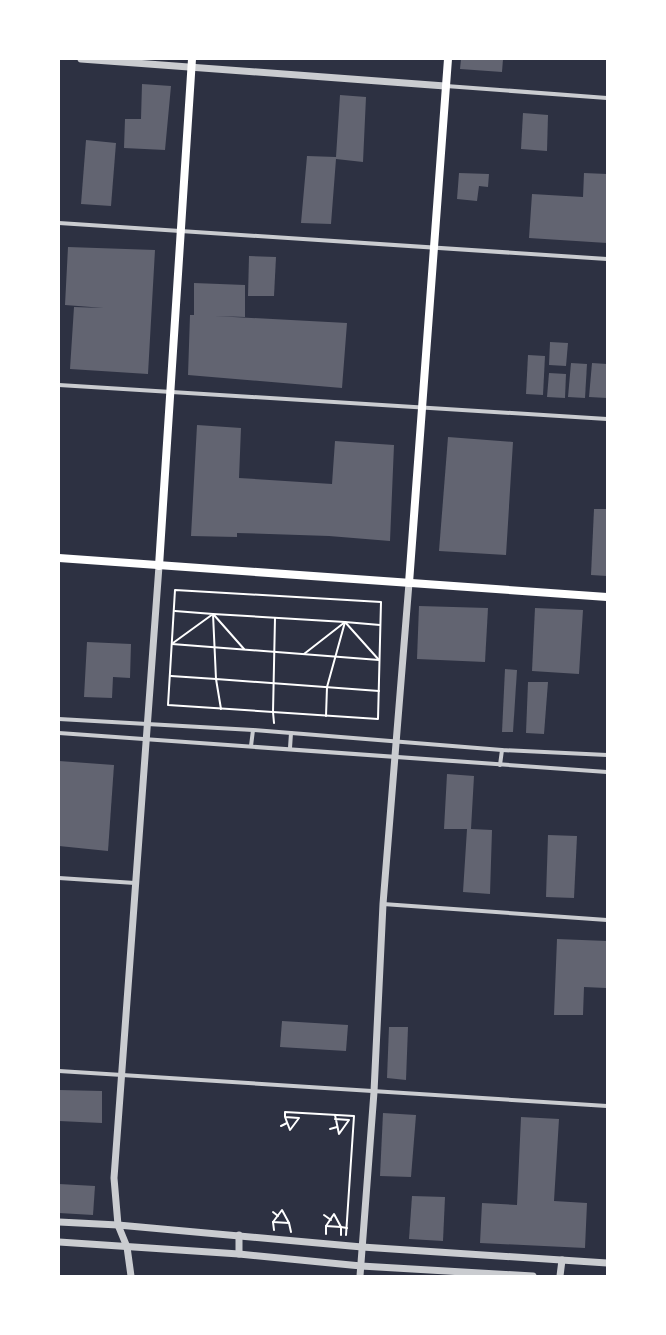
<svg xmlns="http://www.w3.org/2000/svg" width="666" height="1335" font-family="'Exo 2',sans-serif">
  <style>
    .building { fill: #626471 }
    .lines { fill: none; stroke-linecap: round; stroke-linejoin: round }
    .path { stroke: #fff; stroke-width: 2 }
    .minor { stroke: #caccd0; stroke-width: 4 }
    .tertiary { stroke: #caccd0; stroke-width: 7 }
    .secondary { stroke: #fff; stroke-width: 8 }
  </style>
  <rect width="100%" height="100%" fill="#2d3142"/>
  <g class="building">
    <polygon points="461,59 503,59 502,72 460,69"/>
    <polygon points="142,84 171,86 165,150 124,148 125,119 141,119"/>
    <polygon points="340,95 366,97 363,162 336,159 331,224 301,223 307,156 336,157"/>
    <polygon points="523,113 548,115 547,151 521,149"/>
    <polygon points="86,140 116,143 111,206 81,204"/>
    <polygon points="459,173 489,174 488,187 479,186 477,201 457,199"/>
    <polygon points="584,173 607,174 607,243 529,238 532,194 583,197"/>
    <polygon points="68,247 155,250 148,374 70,369 74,307 104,308 65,305"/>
    <polygon points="249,256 276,257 274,296 248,296"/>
    <polygon points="194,283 245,285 245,317 215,316 347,323 342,388 188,375 190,315 194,315"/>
    <polygon points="550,342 568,343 566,366 549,365"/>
    <polygon points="528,355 545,356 543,395 526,394"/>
    <polygon points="571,363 587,364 585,398 568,397"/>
    <polygon points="592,363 607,364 607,398 589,397"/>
    <polygon points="549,373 566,374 565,398 547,397"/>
    <polygon points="197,425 241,428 239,478 332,484 335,441 394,445 390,541 329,536 237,533 237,537 191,536"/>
    <polygon points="448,437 513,442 506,555 439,551"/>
    <polygon points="594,509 607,509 607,576 591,575"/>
    <polygon points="419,606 488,608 485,662 417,659"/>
    <polygon points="535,608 583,610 579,674 532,671"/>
    <polygon points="87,642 131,644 130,678 113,677 112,698 84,697"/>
    <polygon points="505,669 517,670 513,732 502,732"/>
    <polygon points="528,682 548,682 544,734 526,733"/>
    <polygon points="59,761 114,765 108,851 59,846"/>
    <polygon points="447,774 474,776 471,829 492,830 490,894 463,892 467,829 444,829"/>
    <polygon points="548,835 577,836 574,898 546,897"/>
    <polygon points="557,939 607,941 606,988 584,987 583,1015 554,1015"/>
    <polygon points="282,1021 348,1025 346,1051 280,1047"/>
    <polygon points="389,1027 408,1027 406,1080 387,1078"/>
    <polygon points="59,1090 102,1091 102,1123 59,1121"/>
    <polygon points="383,1113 416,1115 411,1177 380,1176"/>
    <polygon points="521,1117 559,1119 554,1201 587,1203 585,1248 480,1243 482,1203 517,1205"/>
    <polygon points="59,1184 95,1186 93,1215 59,1213"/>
    <polygon points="412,1196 445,1197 443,1241 409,1239"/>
  </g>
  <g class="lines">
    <g class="path">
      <polygon points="175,590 381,602 378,719 168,705"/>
      <polyline points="213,614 345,622 379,660"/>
      <polyline points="214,615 244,649"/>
      <polyline points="173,643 213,614 175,611"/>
      <polyline points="172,644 379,660"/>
      <polyline points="304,654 345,622 380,625"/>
      <polyline points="171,676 216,679 213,614"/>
      <polyline points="221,709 216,679 379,691"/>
      <polyline points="326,716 327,687 345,622"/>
      <polyline points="274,723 273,712 275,618"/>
      <polyline points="285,1117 299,1118 290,1130 285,1117 285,1112 354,1116 346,1235"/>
      <polyline points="335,1119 349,1120 339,1134 335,1115"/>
      <polyline points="281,1126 287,1123"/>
      <polyline points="330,1129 337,1127"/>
      <polygon points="282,1210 289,1223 273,1222"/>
      <polyline points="273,1212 278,1216"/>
      <polygon points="334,1214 341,1227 326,1226"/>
      <polyline points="324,1215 331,1220"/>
      <polyline points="273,1222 274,1230"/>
      <polyline points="289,1223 291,1232"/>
      <polyline points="326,1226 326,1234"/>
      <polyline points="341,1235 341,1227 347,1228"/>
    </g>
    <g class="minor">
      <polyline points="446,86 607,98"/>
      <polyline points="59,223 607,259"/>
      <polyline points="59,385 607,419"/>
      <polyline points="59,719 253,730 502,750 607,755"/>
      <polyline points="59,733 607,772"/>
      <polyline points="251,746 253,730"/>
      <polyline points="290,748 291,733"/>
      <polyline points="500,765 502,750"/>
      <polyline points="59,878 135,883"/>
      <polyline points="383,904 607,920"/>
      <polyline points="59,1071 607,1106"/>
    </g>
    <g class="tertiary">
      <polyline points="81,59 445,86"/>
      <polyline points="59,1222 118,1225 362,1247 607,1263"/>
      <polyline points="239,1235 239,1254"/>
      <polyline points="59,1242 239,1254 361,1266 533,1276"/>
      <polyline points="131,1276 127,1247 118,1225 114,1178 159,566"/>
      <polyline points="360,1276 374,1092 383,904 409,583"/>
      <polyline points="560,1276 562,1260"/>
    </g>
    <g class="secondary">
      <polyline points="59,558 607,597"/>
      <polyline points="159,566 192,59"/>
      <polyline points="409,583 448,59"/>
    </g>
  </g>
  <rect width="666" height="1335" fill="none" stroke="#ffffff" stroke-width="120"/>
</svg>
